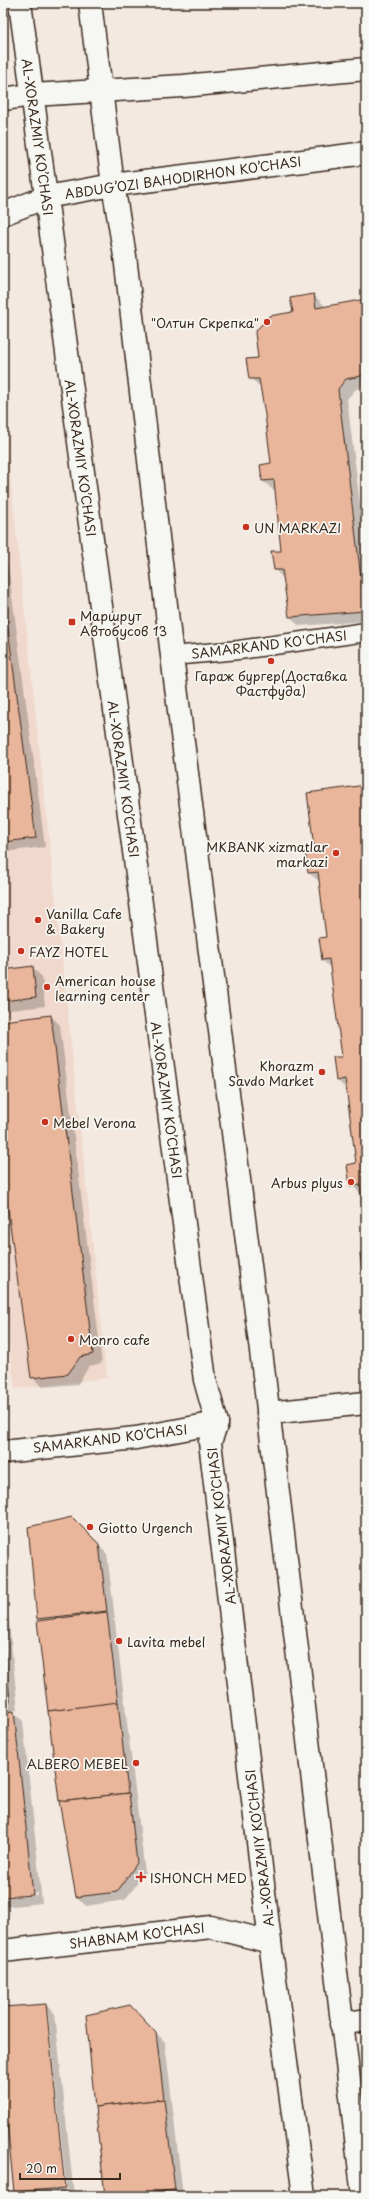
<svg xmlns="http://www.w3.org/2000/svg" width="369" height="2199" font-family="'Playpen Sans',sans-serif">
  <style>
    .built { fill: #f0d9cc }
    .shadow { fill: #0003; fill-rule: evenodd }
    .building { fill: #e9b59b; stroke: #3b2a1e }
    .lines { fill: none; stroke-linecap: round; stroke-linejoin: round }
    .lane-casing { stroke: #3b2a1e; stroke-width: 21 }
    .street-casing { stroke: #3b2a1e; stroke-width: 25 }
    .secondary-casing { stroke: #3b2a1e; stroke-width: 25 }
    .primary-casing { stroke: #3b2a1e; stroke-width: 25 }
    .lane { stroke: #f6f6f2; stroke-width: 18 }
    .street { stroke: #f6f6f2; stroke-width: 22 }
    .secondary { stroke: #f6f6f2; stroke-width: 22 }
    .primary { stroke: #f6f6f2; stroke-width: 22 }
    .poi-dot { fill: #c8321e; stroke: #f6f6f2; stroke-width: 1.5 }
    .labels { text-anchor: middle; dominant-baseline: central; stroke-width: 3.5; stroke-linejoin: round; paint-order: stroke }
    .street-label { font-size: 13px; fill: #3b2a1e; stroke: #f6f6f2 }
    .poi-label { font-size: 13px; fill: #3b2a1e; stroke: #f6f6f2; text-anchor: start }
  </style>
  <rect width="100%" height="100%" fill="#f3e9e1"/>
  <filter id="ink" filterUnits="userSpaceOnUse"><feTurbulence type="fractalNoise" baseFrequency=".025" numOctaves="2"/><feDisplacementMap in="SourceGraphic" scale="8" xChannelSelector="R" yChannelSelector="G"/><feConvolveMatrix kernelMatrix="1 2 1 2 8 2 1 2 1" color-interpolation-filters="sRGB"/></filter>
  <g filter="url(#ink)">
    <polygon class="built" points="3,409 107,1378 15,1389 3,1295"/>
    <g class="shadow">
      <polygon points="314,295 324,305 324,307 366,300 366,386 356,389 347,399 366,552 366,621 299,626 290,616 285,580 274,569 282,552 276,490 273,490 263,481 272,464 262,388 250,378 259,359 295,313"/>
      <polygon points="3,561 8,565 45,847 3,852"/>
      <polygon points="366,786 366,1228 362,1195 351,1185 357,1164 347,1090 337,1080 343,1058 332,969 322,960 327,938 320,882 309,873 315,848"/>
      <polygon points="32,967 42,977 45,1006 3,1011 3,971"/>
      <polygon points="51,1016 60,1025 102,1363 89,1366 78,1384 42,1387 32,1377 3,1166 3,1022"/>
      <polygon points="3,1316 10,1381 3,1382"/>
      <polygon points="72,1518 107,1554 115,1619 113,1620 115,1622 145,1873 125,1900 86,1906 77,1897 60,1801 38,1622 41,1621 38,1619"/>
      <polygon points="3,1565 18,1710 12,1710 23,1721 42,1903 3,1907 3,1898 38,1895 38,1893 3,1896"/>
      <path d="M46,2005l9,9 19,182h-55l-4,-4 -12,-120v-64zM46,2013h2l19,180h-2z"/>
      <polygon points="129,2006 165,2042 183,2196 107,2196 87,2016"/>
    </g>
    <g class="building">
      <polygon points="314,294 316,308 366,299 366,375 346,379 338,389 365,611 289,617 282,570 274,570 271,551 281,551 274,480 262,481 260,465 271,463 265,415 259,379 249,379 246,359 258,358 255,332 269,316 293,312 290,298"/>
      <polygon points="3,591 36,838 3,842"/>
      <polygon points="366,785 366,1236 360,1185 350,1186 347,1165 356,1163 345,1079 336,1081 333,1057 342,1057 329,959 322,960 319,938 326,937 318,872 308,873 305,848 314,847 307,793"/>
      <polygon points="33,966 36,997 3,1001 3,970"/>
      <polygon points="51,1015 93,1354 80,1357 68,1374 31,1378 3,1174 3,1021"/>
      <polygon points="360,1254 366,1254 366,1272 362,1272"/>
      <polygon points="72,1517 99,1544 107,1611 37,1619 28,1527"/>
      <polygon points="107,1612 118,1703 48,1711 37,1621"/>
      <polygon points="3,1637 10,1701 3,1702"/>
      <polygon points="118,1702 128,1793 59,1801 48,1711"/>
      <polygon points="14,1711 33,1895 3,1897 3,1712"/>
      <polygon points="129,1793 137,1863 117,1892 76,1897 59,1801"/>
      <polygon points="46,2004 65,2188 14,2192 3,2082 3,2007"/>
      <polygon points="130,2005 156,2033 164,2099 95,2107 86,2015"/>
      <polygon points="164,2099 175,2190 105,2196 95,2107"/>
      <polygon points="175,2190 176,2196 121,2196"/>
    </g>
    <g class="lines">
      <defs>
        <polyline id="lane" points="172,656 239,650 366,632"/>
        <g id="street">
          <polyline points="268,1413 366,1403"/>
          <polyline points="3,1452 136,1438 217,1423"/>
          <polyline points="3,1951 211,1927 270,1942"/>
          <polyline points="341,2024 366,2020"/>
        </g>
        <g id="secondary">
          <polyline points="3,99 32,95"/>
          <polyline points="3,214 46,197"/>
        </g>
        <g id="primary">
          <polyline points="20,3 205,1380 217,1423 210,1442 270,1942 304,2196"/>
          <polyline points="90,3 113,185 125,256 172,656 261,1351 363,2196"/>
          <polyline points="32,95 183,86 366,69"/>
          <polyline points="46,197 113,185 366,153"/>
        </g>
      </defs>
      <use href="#lane" class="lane-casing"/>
      <use href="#street" class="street-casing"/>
      <use href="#secondary" class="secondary-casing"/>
      <use href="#primary" class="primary-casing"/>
      <use href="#lane" class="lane"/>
      <use href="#street" class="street"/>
      <use href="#secondary" class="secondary"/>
      <use href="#primary" class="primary"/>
    </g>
  </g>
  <g class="poi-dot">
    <circle cx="267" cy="322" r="4"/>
    <circle cx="246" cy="527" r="4"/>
    <rect x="68" y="618" width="8" height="8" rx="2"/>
    <circle cx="271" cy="661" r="4"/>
    <circle cx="336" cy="853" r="4"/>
    <circle cx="38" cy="920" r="4"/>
    <circle cx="21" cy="951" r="4"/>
    <circle cx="47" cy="987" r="4"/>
    <circle cx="322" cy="1072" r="4"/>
    <circle cx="45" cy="1122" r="4"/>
    <circle cx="351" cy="1182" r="4"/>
    <circle cx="71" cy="1339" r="4"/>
    <circle cx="90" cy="1527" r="4"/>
    <circle cx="119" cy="1641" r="4"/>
    <circle cx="136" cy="1763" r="4"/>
    <path d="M139 1871h4v4h4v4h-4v4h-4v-4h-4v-4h4z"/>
  </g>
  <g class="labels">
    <g class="street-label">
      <text transform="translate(38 137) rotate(82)">AL-XORAZMIY KO’CHASI</text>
      <text transform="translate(183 177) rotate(-8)">ABDUG’OZI BAHODIRHON KO’CHASI</text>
      <text transform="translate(81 458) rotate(82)">AL-XORAZMIY KO’CHASI</text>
      <text transform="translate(269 644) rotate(-7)">SAMARKAND KO'CHASI</text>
      <text transform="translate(124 779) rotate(82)">AL-XORAZMIY KO’CHASI</text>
      <text transform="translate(167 1100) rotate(82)">AL-XORAZMIY KO’CHASI</text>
      <text transform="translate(110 1438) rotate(-7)">SAMARKAND KO’CHASI</text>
      <text transform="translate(221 1526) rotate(-97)">AL-XORAZMIY KO’CHASI</text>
      <text transform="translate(259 1848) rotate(-97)">AL-XORAZMIY KO’CHASI</text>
      <text transform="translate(137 1935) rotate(-7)">SHABNAM KO’CHASI</text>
    </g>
    <g class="poi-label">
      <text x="259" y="322" text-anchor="end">"Олтин Скрепка"</text>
      <text x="254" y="527">UN MARKAZI</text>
      <text x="80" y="615">Маршрут<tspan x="80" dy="15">Автобусов 13</tspan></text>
      <text x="271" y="675" text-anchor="middle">Гараж бургер(Доставка<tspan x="271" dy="15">Фастфуда)</tspan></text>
      <text x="328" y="846" text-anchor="end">MKBANK xizmatlar<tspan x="328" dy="15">markazi</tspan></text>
      <text x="46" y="913">Vanilla Cafe<tspan x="46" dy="15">&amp; Bakery</tspan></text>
      <text x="29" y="951">FAYZ HOTEL</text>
      <text x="55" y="980">American house<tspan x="55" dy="15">learning center</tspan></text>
      <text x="314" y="1065" text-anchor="end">Khorazm<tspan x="314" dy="15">Savdo Market</tspan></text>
      <text x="53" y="1122">Mebel Verona</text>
      <text x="343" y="1182" text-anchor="end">Arbus plyus</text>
      <text x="79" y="1339">Monro cafe</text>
      <text x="98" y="1527">Giotto Urgench</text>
      <text x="127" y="1641">Lavita mebel</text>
      <text x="128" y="1763" text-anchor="end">ALBERO MEBEL</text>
      <text x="150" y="1877">ISHONCH MED</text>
    </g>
  </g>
  <rect width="369" height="2199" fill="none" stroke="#f6f6f2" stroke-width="16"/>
  <rect x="8" y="8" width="353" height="2183" fill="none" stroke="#3b2a1e" stroke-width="1.5" filter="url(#ink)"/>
  <path d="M20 2173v6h100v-6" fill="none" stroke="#3b2a1e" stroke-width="2"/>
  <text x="26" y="2173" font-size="12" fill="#3b2a1e" stroke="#f6f6f2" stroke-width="3" paint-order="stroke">20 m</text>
</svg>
